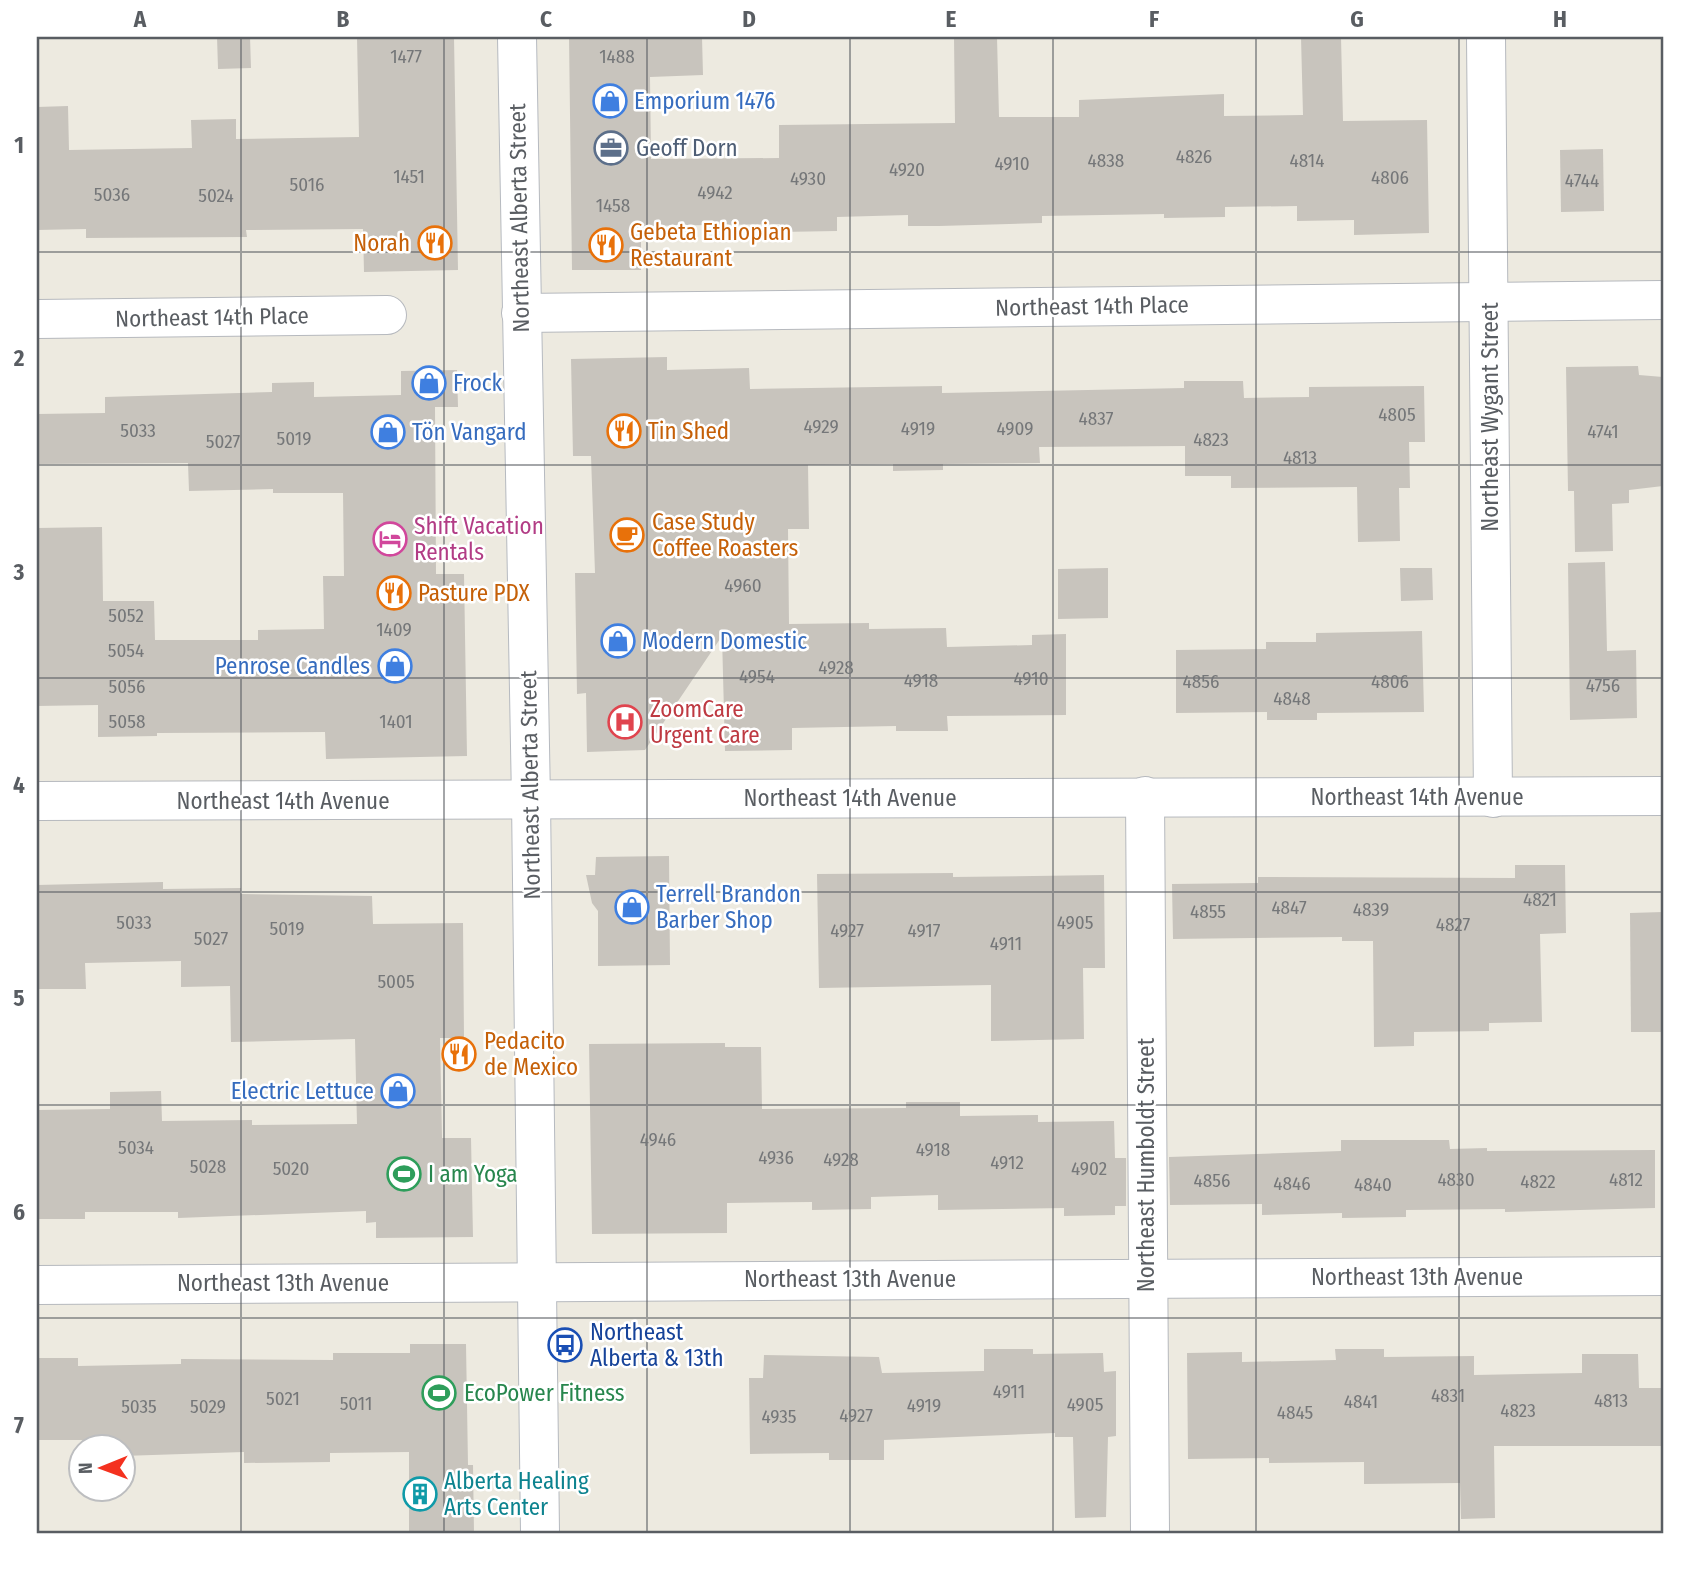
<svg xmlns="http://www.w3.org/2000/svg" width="1700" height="1570" font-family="'Fira Sans Condensed',sans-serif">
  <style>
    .building { fill: #c8c4bd }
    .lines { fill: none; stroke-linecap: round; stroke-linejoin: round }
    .street-casing { stroke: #b6b9be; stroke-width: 40 }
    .secondary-casing { stroke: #b6bac0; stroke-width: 40 }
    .street { stroke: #fff; stroke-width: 38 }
    .secondary { stroke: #fff; stroke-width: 38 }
    .grid { fill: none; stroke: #595d62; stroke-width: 2; stroke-opacity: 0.55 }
    .labels { text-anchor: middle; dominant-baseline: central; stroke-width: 5; stroke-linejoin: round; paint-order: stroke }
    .number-label { font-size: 19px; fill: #757779 }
    .shop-label { font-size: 23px; fill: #366cbe; stroke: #fff; text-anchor: start }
    .service-label { font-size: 23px; fill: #4e5e75; stroke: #fff; text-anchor: start }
    .street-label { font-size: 23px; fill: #595d62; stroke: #fff }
    .food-label { font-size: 23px; fill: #c56008; stroke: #fff; text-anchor: start }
    .hotel-label { font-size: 23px; fill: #b23c85; stroke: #fff; text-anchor: start }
    .health-label { font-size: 23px; fill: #be3a42; stroke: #fff; text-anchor: start }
    .leisure-label { font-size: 23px; fill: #27864d; stroke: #fff; text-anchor: start }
    .transit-label { font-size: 23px; fill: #164399; stroke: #fff; text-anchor: start }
    .culture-label { font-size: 23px; fill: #0d838f; stroke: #fff; text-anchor: start }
    .neatline { fill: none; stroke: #595d62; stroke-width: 2.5 }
    .grid-label { font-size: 23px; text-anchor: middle; font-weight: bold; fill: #595d62 }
  </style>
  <rect width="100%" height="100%" fill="#edeae0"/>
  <g class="building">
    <polygon points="217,37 250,37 251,68 218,69"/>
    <polygon points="357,37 454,37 458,270 364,272 363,229 246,230 247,237 86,238 86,229 37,230 37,107 68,106 69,150 192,148 191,120 236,119 236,139 359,137"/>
    <polygon points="569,37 702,37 703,75 650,77 651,159 779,158 779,125 955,123 954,37 997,37 999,117 1079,117 1079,100 1224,94 1224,116 1303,115 1301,37 1341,37 1343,121 1427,120 1429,233 1354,235 1354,220 1297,221 1297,206 1225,207 1225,217 1164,218 1164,214 1042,216 1042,223 939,226 908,226 908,215 837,217 837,231 780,232 780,224 641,226 641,270 572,270"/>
    <polygon points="1603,149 1604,211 1561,212 1560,150"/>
    <polygon points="667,357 667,370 749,368 750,389 942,386 942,393 1184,388 1184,381 1243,381 1244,398 1309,397 1309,387 1424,386 1425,442 1409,442 1410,488 1399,488 1400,541 1358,542 1357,487 1231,488 1231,476 1185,476 1185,446 1039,447 1040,463 943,464 943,470 893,471 893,464 808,465 809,529 788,529 789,624 869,623 869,629 946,628 947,647 1032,645 1032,635 1066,634 1066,715 947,716 948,731 896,731 896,726 792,728 792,750 725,751 722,636 645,750 587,752 586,693 577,694 575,573 595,573 591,456 573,456 571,359"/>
    <polygon points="1638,366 1639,375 1663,377 1663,486 1629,490 1629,503 1612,504 1613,551 1575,552 1574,491 1568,491 1566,367"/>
    <polygon points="457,370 458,407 435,407 436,574 464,574 467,756 326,759 325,732 157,733 157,736 98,737 98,705 37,706 37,528 102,527 103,601 154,601 155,640 258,640 258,630 324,629 323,576 344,576 343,493 273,493 273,489 189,491 188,463 37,464 37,414 105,413 105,397 272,392 272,383 314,382 314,397 401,395 401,371"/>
    <polygon points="1605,562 1607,651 1636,650 1637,718 1570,720 1568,563"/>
    <polygon points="1108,568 1108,618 1058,619 1058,569"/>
    <polygon points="1400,568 1432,568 1433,600 1401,601"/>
    <polygon points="1422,631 1424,712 1317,713 1317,720 1267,720 1267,712 1176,713 1176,650 1266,649 1266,642 1316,642 1316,633"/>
    <polygon points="669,856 670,965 598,966 598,911 592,903 586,875 595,875 596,857"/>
    <polygon points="1515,865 1565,865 1566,933 1540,934 1542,1022 1489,1023 1489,1031 1414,1032 1414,1046 1374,1047 1373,941 1342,941 1342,937 1173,939 1172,884 1258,883 1258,877 1515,878"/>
    <polygon points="953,873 953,877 1104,875 1105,968 1083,968 1084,1039 991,1041 991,985 819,988 817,874"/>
    <polygon points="163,882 163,889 241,888 241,894 372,896 373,924 463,923 464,1038 440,1038 442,1138 471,1138 473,1237 376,1238 376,1222 366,1223 366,1211 178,1218 178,1212 85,1212 85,1219 37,1219 37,1110 110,1109 110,1092 161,1091 162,1121 252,1120 252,1125 357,1124 355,1039 231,1042 230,986 181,987 181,961 85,963 86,989 37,989 37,885"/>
    <polygon points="1663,912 1663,1032 1631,1032 1630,913"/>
    <polygon points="725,1043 725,1047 761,1047 762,1109 906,1108 906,1102 960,1102 960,1116 1038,1115 1038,1122 1114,1121 1115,1158 1126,1158 1126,1206 1115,1206 1115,1215 1064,1216 1064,1208 938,1210 938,1195 871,1197 871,1209 812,1210 812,1202 727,1203 727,1233 592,1234 589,1044"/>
    <polygon points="1341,1140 1449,1140 1450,1149 1487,1148 1487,1151 1655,1150 1655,1208 1505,1212 1505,1209 1406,1210 1406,1217 1342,1218 1342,1213 1262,1215 1262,1204 1170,1205 1169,1157 1341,1151"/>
    <polygon points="410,1344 466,1344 468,1465 473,1465 474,1533 409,1533 409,1452 330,1453 330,1462 244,1463 244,1452 122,1456 122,1447 112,1447 112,1440 37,1440 37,1358 78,1358 78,1366 181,1364 181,1359 333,1360 333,1353 410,1353"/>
    <polygon points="984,1349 1033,1349 1033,1354 1103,1353 1104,1372 1116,1371 1116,1436 1108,1437 1106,1517 1075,1518 1073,1437 1055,1437 1055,1433 884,1440 884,1460 829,1460 829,1453 750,1454 749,1378 763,1378 764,1355 879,1357 882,1373 984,1371"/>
    <polygon points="1335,1349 1384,1349 1384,1357 1474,1356 1474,1375 1582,1373 1582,1354 1638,1354 1639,1388 1663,1388 1663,1446 1494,1446 1495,1518 1461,1519 1460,1483 1364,1484 1364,1462 1269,1463 1269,1458 1188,1459 1187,1353 1242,1352 1242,1362 1336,1360"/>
  </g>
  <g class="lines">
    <defs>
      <g id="street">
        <polyline points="1486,37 1493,798"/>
        <polyline points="521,313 1663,300"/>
        <polyline points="37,319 387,315"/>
        <polyline points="1145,796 1150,1533"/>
        <polyline points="37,801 1663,796"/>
        <polyline points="37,1285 1663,1276"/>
      </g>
      <polyline id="secondary" points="517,37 531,800 540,1533"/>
    </defs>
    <use href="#street" class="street-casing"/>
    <use href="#secondary" class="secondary-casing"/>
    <use href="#street" class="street"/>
    <use href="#secondary" class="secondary"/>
  </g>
  <path class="grid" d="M241,37v1496M444,37v1496M647,37v1496M850,37v1496M1053,37v1496M1256,37v1496M1459,37v1496M37,252h1626M37,465h1626M37,678h1626M37,892h1626M37,1105h1626M37,1318h1626"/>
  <defs>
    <symbol id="shop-ring" viewBox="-11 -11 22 22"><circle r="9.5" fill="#fff" stroke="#3f7fe0" stroke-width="1.5"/><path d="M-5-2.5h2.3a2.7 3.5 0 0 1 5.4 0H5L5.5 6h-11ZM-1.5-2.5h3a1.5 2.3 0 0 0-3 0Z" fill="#3f7fe0"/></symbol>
    <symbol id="office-ring" viewBox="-11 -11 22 22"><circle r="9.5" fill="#fff" stroke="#5c6f8a" stroke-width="1.5"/><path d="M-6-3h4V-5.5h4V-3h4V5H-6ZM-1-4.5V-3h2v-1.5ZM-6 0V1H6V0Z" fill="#5c6f8a"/></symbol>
    <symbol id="restaurant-ring" viewBox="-11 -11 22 22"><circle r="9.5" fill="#fff" stroke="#e8710a" stroke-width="1.5"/><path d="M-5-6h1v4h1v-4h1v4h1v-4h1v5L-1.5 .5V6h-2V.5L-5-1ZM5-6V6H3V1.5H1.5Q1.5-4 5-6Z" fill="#e8710a"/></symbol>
    <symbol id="cafe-ring" viewBox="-11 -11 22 22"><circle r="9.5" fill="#fff" stroke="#e8710a" stroke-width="1.5"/><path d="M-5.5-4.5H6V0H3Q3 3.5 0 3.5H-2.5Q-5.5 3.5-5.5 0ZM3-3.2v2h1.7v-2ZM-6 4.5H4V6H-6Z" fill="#e8710a"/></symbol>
    <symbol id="hotel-ring" viewBox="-11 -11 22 22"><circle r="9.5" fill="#fff" stroke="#d1479c" stroke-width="1.5"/><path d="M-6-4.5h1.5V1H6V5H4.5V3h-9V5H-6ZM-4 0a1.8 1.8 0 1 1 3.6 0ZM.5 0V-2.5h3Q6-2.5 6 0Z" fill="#d1479c"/></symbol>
    <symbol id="hospital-ring" viewBox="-11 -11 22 22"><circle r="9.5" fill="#fff" stroke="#e0444e" stroke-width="1.5"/><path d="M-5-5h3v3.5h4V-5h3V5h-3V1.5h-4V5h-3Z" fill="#e0444e"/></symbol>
    <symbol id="stadium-ring" viewBox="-11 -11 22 22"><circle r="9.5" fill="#fff" stroke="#2e9e5b" stroke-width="1.5"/><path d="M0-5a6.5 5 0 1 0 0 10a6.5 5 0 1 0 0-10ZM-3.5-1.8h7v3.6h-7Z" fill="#2e9e5b"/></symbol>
    <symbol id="bus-ring" viewBox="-11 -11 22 22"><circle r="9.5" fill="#fff" stroke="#1a4fb4" stroke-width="1.5"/><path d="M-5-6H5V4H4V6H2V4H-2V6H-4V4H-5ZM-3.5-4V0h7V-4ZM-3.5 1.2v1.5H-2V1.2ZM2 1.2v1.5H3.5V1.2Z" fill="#1a4fb4"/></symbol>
    <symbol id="building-ring" viewBox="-11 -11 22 22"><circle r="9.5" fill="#fff" stroke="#0f9aa8" stroke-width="1.5"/><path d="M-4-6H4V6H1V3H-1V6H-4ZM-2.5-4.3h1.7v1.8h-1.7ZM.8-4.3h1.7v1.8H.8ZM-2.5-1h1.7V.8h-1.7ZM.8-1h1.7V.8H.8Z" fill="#0f9aa8"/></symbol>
  </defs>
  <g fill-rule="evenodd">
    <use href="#shop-ring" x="591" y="82" width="38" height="38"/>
    <use href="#office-ring" x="592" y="129" width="38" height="38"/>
    <use href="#restaurant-ring" x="416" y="224" width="38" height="38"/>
    <use href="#restaurant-ring" x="587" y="226" width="38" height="38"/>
    <use href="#shop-ring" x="410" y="364" width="38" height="38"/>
    <use href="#restaurant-ring" x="605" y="412" width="38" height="38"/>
    <use href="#shop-ring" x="369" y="413" width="38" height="38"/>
    <use href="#cafe-ring" x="608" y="516" width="38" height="38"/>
    <use href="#hotel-ring" x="371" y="520" width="38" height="38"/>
    <use href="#restaurant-ring" x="375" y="574" width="38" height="38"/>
    <use href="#shop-ring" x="599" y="622" width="38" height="38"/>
    <use href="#shop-ring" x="376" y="647" width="38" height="38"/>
    <use href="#hospital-ring" x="606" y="703" width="38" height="38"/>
    <use href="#shop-ring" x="613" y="888" width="38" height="38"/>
    <use href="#restaurant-ring" x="440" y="1035" width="38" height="38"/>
    <use href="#shop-ring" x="379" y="1072" width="38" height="38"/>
    <use href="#stadium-ring" x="385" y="1155" width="38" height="38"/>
    <use href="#bus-ring" x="546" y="1326" width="38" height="38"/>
    <use href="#stadium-ring" x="420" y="1374" width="38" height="38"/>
    <use href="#building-ring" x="401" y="1475" width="38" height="38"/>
  </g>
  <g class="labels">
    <g class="number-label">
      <text x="406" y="56">1477</text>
      <text x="617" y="56">1488</text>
      <text x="1194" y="156">4826</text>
      <text x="1106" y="160">4838</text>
      <text x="1307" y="160">4814</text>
      <text x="1012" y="163">4910</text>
      <text x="907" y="169">4920</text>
      <text x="409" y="176">1451</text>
      <text x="1390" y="177">4806</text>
      <text x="808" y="178">4930</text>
      <text x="1582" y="180">4744</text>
      <text x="307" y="184">5016</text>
      <text x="715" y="192">4942</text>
      <text x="112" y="194">5036</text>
      <text x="216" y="195">5024</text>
      <text x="613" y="205">1458</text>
      <text x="1397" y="414">4805</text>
      <text x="1096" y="418">4837</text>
      <text x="821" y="426">4929</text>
      <text x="918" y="428">4919</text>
      <text x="1015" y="428">4909</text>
      <text x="138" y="430">5033</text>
      <text x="1603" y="431">4741</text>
      <text x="294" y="438">5019</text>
      <text x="1211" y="439">4823</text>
      <text x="223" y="441">5027</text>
      <text x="1300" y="457">4813</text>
      <text x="743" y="585">4960</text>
      <text x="126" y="615">5052</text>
      <text x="394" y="629">1409</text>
      <text x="126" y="650">5054</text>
      <text x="836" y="667">4928</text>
      <text x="757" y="676">4954</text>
      <text x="1031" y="678">4910</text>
      <text x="921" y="680">4918</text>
      <text x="1201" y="681">4856</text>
      <text x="1390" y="681">4806</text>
      <text x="1603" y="685">4756</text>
      <text x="127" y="686">5056</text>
      <text x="1292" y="698">4848</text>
      <text x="127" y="721">5058</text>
      <text x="396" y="721">1401</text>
      <text x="1540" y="899">4821</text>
      <text x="1289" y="907">4847</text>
      <text x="1371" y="909">4839</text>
      <text x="1208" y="911">4855</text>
      <text x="134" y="922">5033</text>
      <text x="1075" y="922">4905</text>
      <text x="1453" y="924">4827</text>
      <text x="287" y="928">5019</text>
      <text x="847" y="930">4927</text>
      <text x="924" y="930">4917</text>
      <text x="211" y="938">5027</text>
      <text x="1006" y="943">4911</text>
      <text x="396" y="981">5005</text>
      <text x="658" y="1139">4946</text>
      <text x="136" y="1147">5034</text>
      <text x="933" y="1149">4918</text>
      <text x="776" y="1157">4936</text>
      <text x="841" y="1159">4928</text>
      <text x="1007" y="1162">4912</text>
      <text x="208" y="1166">5028</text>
      <text x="291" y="1168">5020</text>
      <text x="1089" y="1168">4902</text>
      <text x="1456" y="1179">4830</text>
      <text x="1626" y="1179">4812</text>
      <text x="1212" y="1180">4856</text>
      <text x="1538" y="1181">4822</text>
      <text x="1292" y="1183">4846</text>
      <text x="1373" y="1184">4840</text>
      <text x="1009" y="1391">4911</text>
      <text x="1448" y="1395">4831</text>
      <text x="283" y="1398">5021</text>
      <text x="1611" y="1400">4813</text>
      <text x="1361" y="1401">4841</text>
      <text x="356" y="1403">5011</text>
      <text x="1085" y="1404">4905</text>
      <text x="924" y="1405">4919</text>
      <text x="139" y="1406">5035</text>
      <text x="208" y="1406">5029</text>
      <text x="1518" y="1410">4823</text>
      <text x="1295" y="1412">4845</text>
      <text x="856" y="1415">4927</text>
      <text x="779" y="1416">4935</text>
    </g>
    <g class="shop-label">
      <text x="634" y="101">Emporium 1476</text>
      <text x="453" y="383">Frock</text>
      <text x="412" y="432">Tön Vangard</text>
      <text x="642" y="641">Modern Domestic</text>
      <text x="370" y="666" text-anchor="end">Penrose Candles</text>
      <text x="656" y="894">Terrell Brandon<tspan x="656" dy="26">Barber Shop</tspan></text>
      <text x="374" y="1091" text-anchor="end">Electric Lettuce</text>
    </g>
    <g class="service-label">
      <text x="636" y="148">Geoff Dorn</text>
    </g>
    <g class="street-label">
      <text transform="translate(519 218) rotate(-91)">Northeast Alberta Street</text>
      <text transform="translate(1092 306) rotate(-1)">Northeast 14th Place</text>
      <text transform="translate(212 317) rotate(-1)">Northeast 14th Place</text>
      <text transform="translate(1490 417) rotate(-90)">Northeast Wygant Street</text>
      <text transform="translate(530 785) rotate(-91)">Northeast Alberta Street</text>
      <text x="1417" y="797">Northeast 14th Avenue</text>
      <text x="850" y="798">Northeast 14th Avenue</text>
      <text x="283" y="801">Northeast 14th Avenue</text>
      <text transform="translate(1146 1165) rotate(-90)">Northeast Humboldt Street</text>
      <text x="1417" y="1277">Northeast 13th Avenue</text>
      <text x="850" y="1279">Northeast 13th Avenue</text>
      <text x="283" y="1283">Northeast 13th Avenue</text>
    </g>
    <g class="food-label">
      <text x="630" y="232">Gebeta Ethiopian<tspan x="630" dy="26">Restaurant</tspan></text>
      <text x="410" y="243" text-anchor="end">Norah</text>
      <text x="648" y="431">Tin Shed</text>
      <text x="652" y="522">Case Study<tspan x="652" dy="26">Coffee Roasters</tspan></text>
      <text x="418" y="593">Pasture PDX</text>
      <text x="484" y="1041">Pedacito<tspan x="484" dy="26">de Mexico</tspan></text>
    </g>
    <g class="hotel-label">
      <text x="414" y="526">Shift Vacation<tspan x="414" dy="26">Rentals</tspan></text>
    </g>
    <g class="health-label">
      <text x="650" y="709">ZoomCare<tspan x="650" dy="26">Urgent Care</tspan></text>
    </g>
    <g class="leisure-label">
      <text x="428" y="1174">I am Yoga</text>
      <text x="464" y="1393">EcoPower Fitness</text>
    </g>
    <g class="transit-label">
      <text x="590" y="1332">Northeast<tspan x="590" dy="26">Alberta &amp; 13th</tspan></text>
    </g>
    <g class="culture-label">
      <text x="444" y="1481">Alberta Healing<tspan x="444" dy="26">Arts Center</tspan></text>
    </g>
  </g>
  <rect width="1700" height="1570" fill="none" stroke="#ffffff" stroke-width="77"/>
  <g transform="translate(102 1468) rotate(269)"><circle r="33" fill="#ffffff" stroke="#bdbec0" stroke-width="2"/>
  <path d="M0-5L12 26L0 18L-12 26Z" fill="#f4311f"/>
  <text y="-10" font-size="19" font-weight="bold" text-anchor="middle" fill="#595d62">N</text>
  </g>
  <rect x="38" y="38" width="1624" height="1494" class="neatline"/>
  <g class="grid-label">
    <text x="140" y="27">A</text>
    <text x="343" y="27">B</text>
    <text x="546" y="27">C</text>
    <text x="749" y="27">D</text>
    <text x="951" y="27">E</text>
    <text x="1154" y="27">F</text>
    <text x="1357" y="27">G</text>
    <text x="1560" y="27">H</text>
    <text x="19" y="153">1</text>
    <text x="19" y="366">2</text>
    <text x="19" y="580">3</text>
    <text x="19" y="793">4</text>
    <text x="19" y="1006">5</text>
    <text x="19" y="1220">6</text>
    <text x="19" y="1433">7</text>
  </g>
</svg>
